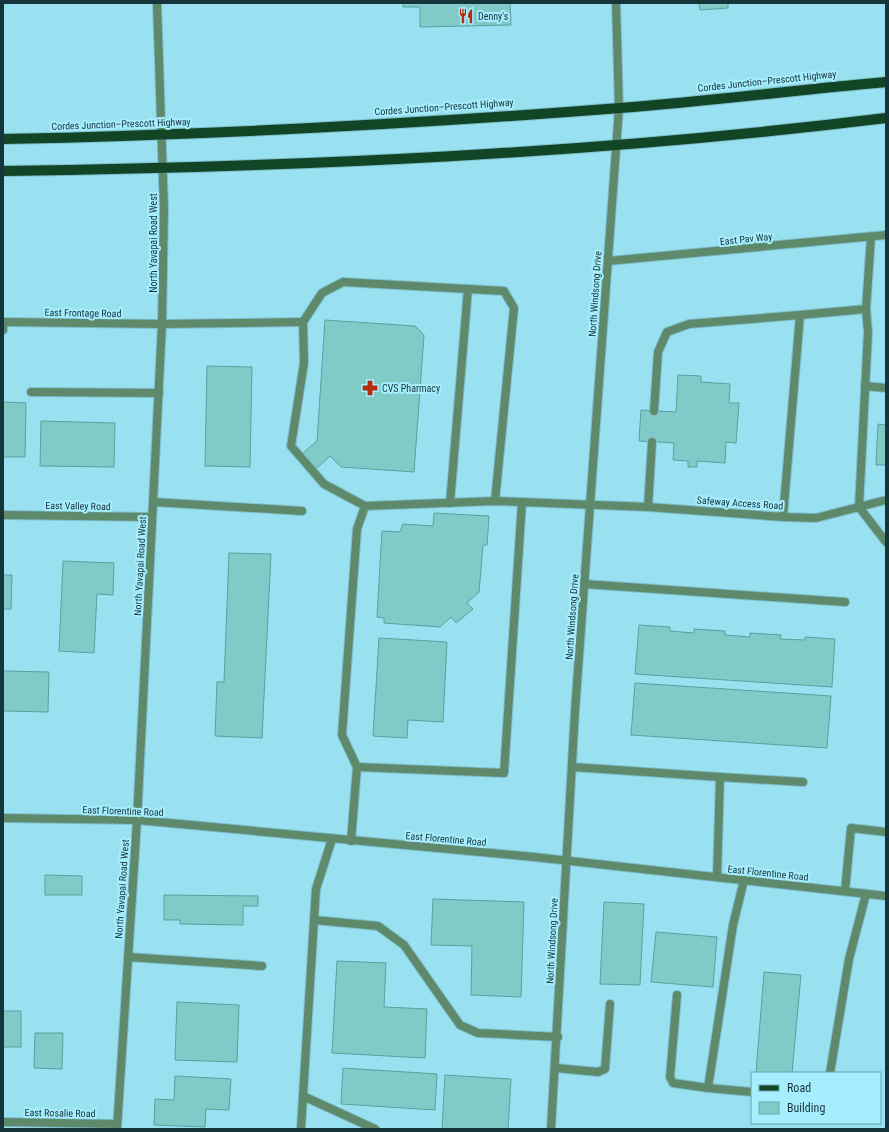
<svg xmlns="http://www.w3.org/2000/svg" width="889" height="1132" font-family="'Roboto Condensed',sans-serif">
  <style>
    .building { fill: #80cac7; stroke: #57a19f }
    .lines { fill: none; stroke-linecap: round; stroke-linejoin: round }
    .service-casing { stroke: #7fbecd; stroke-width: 10 }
    .minor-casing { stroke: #7fbecd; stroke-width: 10 }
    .tertiary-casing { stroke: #7fbecd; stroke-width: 10 }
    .primary-casing { stroke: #7fbecd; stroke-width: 12 }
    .service { stroke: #5e8a6b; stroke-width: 8 }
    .minor { stroke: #5e8a6b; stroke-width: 8 }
    .tertiary { stroke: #5e8a6b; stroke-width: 8 }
    .primary { stroke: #124526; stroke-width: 10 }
    .labels { text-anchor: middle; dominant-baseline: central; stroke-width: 4; stroke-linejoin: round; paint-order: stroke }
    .poi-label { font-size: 10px; fill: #17343b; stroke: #a6eefe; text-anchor: start }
    .street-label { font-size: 10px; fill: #17343b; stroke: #a6eefe }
  </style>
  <rect width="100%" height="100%" fill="#99e1f1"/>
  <g class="building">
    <polygon points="403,3 510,3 511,25 420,27 420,7 403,7"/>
    <polygon points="699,3 728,3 728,8 700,10"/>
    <polygon points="325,320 415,326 424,335 414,472 341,467 330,456 316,469 302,454 317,441"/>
    <polygon points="207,366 252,367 250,467 205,466"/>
    <polygon points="678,375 701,376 701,382 730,384 729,403 739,403 736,443 726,442 725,463 697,461 697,467 688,467 688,461 673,460 674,443 639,441 641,410 676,412"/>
    <polygon points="3,402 26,403 25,457 3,457"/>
    <polygon points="41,421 115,423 114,467 40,466"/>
    <polygon points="878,424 886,425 886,465 876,465"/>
    <polygon points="434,513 489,516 487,545 483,545 479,592 467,603 473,609 456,623 451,617 440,627 384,623 384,618 377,617 382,531 400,532 403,524 433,526"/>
    <polygon points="229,553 271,554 262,738 215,736 217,682 224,682"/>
    <polygon points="63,561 114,563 113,595 97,594 94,653 59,651"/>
    <polygon points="3,575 12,575 11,609 3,609"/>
    <polygon points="639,625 670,627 670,631 694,633 694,629 725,631 725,635 750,637 750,633 781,635 780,639 805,640 805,637 835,639 832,687 635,674"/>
    <polygon points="379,638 447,642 443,722 408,720 407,738 373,736"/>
    <polygon points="3,671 49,672 48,712 3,711"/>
    <polygon points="635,683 831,696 827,748 631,735"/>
    <polygon points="45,875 82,876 82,895 45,895"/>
    <polygon points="164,895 258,896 258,906 243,906 243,925 180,924 180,920 164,920"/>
    <polygon points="433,899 524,902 521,997 471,995 472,946 431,945"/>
    <polygon points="604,902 644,904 640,985 600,984"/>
    <polygon points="656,932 717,937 713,987 651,982"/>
    <polygon points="337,961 386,963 384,1007 427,1009 425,1058 332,1053"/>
    <polygon points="764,972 801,975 792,1073 756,1073"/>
    <polygon points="177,1002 239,1005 237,1062 175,1060"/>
    <rect x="3" y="1011" width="18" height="36"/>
    <polygon points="35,1033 63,1033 62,1069 34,1068"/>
    <polygon points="343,1068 437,1074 435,1110 341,1104"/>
    <polygon points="445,1075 511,1079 508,1129 442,1129"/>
    <polygon points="175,1076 231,1079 229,1110 206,1109 205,1127 154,1125 155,1099 174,1100"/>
  </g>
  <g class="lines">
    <defs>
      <g id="service">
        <polyline points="866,309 868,332 859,507 886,542"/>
        <polyline points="162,324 303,322"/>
        <polyline points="3,330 3,322"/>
        <polyline points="865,386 886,388"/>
        <polyline points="31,392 159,393"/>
        <polyline points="654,411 658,352 667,332 689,324 800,315"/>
        <polyline points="495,501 514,308 504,291 343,282 322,293 303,322 304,363 291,446 324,484 365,506 495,501 648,507 783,517 816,518 886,500"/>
        <polyline points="153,502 302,511"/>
        <polyline points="450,503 468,289"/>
        <polyline points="648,507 652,442"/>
        <polyline points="783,517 800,315 866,309 871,237"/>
        <polyline points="584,584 845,602"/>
        <polyline points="357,767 504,773 522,502"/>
        <polyline points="572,767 720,777 717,877"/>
        <polyline points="720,777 803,782"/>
        <polyline points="332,839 316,889 314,920 378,926 404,945 460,1025 478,1033 558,1037"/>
        <polyline points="351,841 357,767 342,735 357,529 365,506"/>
        <polyline points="845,891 851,828 886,832"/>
        <polyline points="314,920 303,1096 375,1129"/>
        <polyline points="128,957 262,966"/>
        <polyline points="677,995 670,1077 673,1083 708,1088 733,925 744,880"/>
        <polyline points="556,1068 598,1072 605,1069 610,1004"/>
        <polyline points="830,1073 849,959 866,894"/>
        <polyline points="708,1088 752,1092"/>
        <polyline points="301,1129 303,1096"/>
      </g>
      <g id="minor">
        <polyline points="616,3 619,108"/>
        <polyline points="3,322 162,324"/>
        <polyline points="3,515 152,517"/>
        <polyline points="3,1122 117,1124"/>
        <polyline points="117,1129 137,820 162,324 164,209 157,3"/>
      </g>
      <g id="tertiary">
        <polyline points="608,261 886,235"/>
        <polyline points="3,818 137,820 534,857 886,896"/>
        <polyline points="551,1129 575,711 619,108"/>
      </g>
      <g id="primary">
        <path d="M3,139c206,-4 412,-15 617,-31 89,-7 177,-18 266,-26"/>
        <path d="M3,171c295,-4 590,-17 883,-53"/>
      </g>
    </defs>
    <use href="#service" class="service-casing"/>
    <use href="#minor" class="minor-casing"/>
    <use href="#tertiary" class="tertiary-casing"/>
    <use href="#primary" class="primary-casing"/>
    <use href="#service" class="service"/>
    <use href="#minor" class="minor"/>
    <use href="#tertiary" class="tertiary"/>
    <use href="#primary" class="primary"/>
  </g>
  <defs>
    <symbol id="restaurant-bare" viewBox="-9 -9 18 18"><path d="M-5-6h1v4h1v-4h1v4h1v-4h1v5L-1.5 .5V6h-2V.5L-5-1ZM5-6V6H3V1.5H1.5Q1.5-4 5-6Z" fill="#b72b0f" stroke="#a6eefe" stroke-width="2.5" paint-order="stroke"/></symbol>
    <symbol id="pharmacy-bare" viewBox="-9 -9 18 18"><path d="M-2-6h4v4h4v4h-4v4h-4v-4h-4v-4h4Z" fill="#b72b0f" stroke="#a6eefe" stroke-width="2.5" paint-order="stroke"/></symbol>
  </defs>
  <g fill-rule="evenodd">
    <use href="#restaurant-bare" x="455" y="5" width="22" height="22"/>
    <use href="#pharmacy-bare" x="359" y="377" width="22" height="22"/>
  </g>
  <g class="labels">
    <g class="poi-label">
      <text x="478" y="16">Denny's</text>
      <text x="382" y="388">CVS Pharmacy</text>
    </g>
    <g class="street-label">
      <text transform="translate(767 81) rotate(-6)">Cordes Junction–Prescott Highway</text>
      <text transform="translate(444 107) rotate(-4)">Cordes Junction–Prescott Highway</text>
      <text transform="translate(121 124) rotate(-2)">Cordes Junction–Prescott Highway</text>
      <text transform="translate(746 239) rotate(-6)">East Pav Way</text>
      <text transform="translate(153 243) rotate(-90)">North Yavapai Road West</text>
      <text transform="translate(595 294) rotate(-86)">North Windsong Drive</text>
      <text transform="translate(83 313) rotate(1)">East Frontage Road</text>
      <text transform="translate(740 503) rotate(4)">Safeway Access Road</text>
      <text transform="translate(78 506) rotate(1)">East Valley Road</text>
      <text transform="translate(140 566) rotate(-87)">North Yavapai Road West</text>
      <text transform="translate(572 617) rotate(-86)">North Windsong Drive</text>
      <text transform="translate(123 811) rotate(2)">East Florentine Road</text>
      <text transform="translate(446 839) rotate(5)">East Florentine Road</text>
      <text transform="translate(768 873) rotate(6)">East Florentine Road</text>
      <text transform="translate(122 889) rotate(-86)">North Yavapai Road West</text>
      <text transform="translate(552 941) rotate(-87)">North Windsong Drive</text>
      <text transform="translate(60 1113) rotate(1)">East Rosalie Road</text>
    </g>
  </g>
  <rect width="889" height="1132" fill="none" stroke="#17343b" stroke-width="8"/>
  <rect x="751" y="1072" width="130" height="52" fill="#a6eefe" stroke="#6da4b0"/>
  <rect x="759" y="1085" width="20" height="6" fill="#124526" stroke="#6da4b0"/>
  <text x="787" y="1092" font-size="12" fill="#17343b">Road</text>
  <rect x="759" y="1102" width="20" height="12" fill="#80cac7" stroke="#6da4b0"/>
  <text x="787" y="1112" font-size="12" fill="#17343b">Building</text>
</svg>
